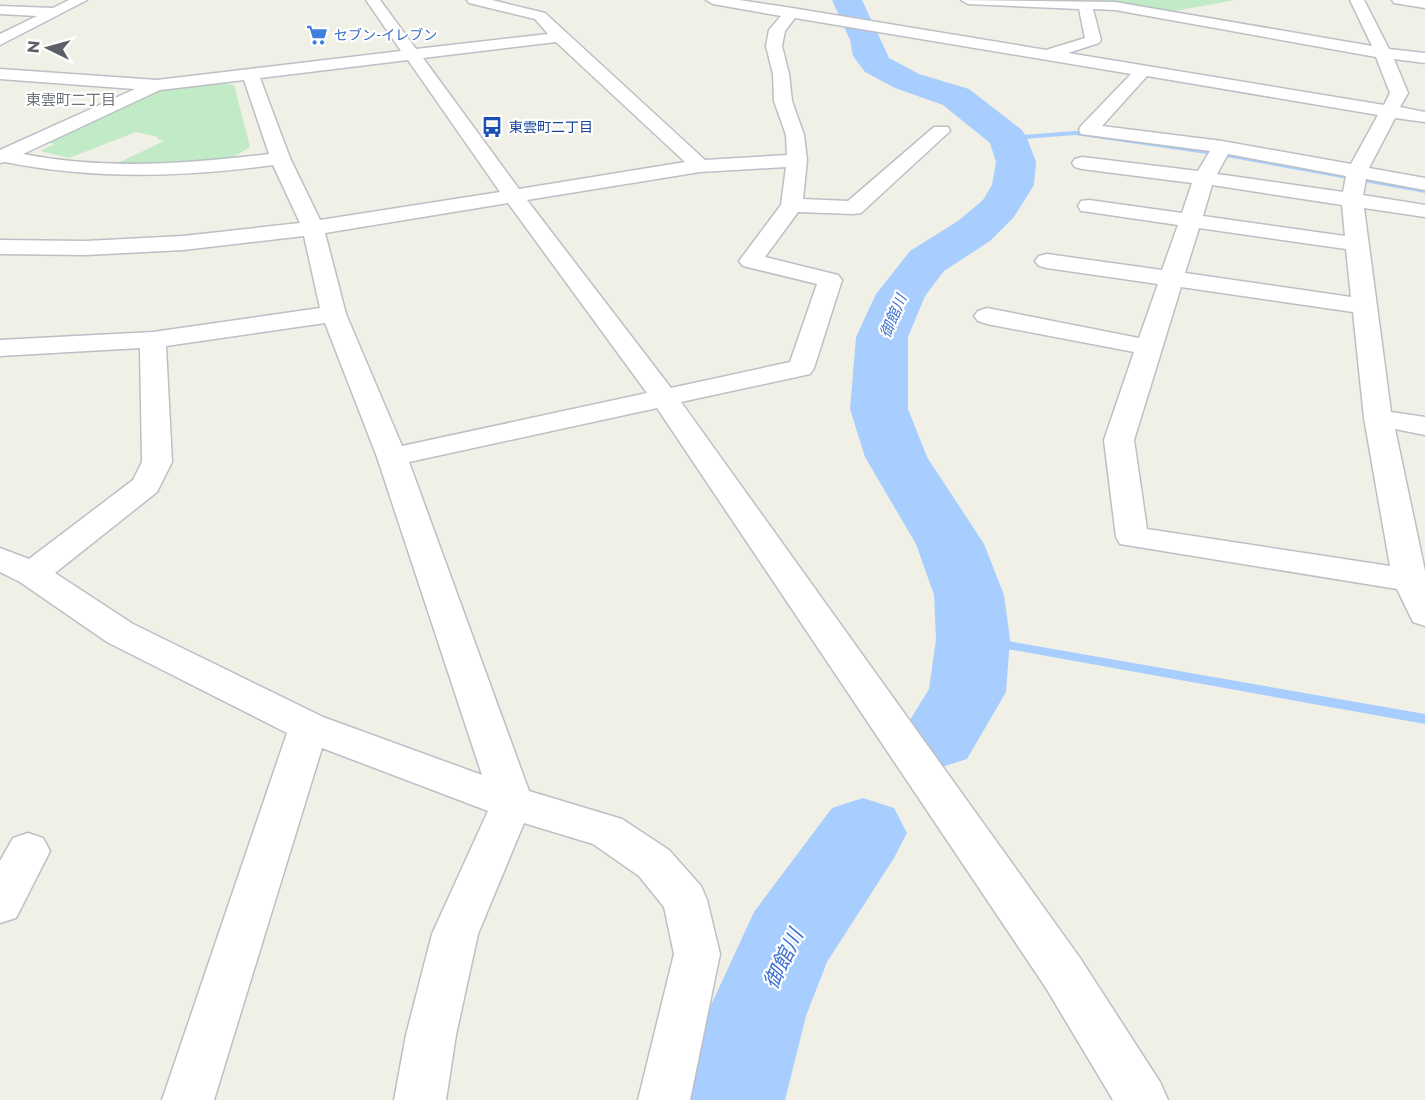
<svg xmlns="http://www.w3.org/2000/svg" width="1425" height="1100" font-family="Montserrat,'Noto Sans JP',sans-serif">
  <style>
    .green { fill: #c0ebc6 }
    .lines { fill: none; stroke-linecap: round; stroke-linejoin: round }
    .stream { fill: #a8cdff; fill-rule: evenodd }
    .river { fill: #a8cdff; fill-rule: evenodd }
    .minor-casing { stroke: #bdbfc6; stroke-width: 3 }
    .minor { fill: #fff; fill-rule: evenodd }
    .labels { text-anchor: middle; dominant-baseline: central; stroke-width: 4.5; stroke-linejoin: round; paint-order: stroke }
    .far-shop-label { font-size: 14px; fill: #366cbe; stroke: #fff; text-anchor: start }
    .far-transit-label { font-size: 14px; fill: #164399; stroke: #fff; text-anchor: start }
    .far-neighbourhood-label { font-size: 15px; fill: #6e727a; stroke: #fff }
    .far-water-label { font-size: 15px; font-style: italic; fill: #3d70d0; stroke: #fff }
    .near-water-label { font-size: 21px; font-style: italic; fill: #3d70d0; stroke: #fff }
  </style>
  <rect width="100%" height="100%" fill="#f1f0e6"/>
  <g class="green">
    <polygon points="1094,0 1236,0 1169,12 1095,2"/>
    <polygon points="219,83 234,85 250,147 226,161 116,164 164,141 157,139 159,137 136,132 69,158 40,151 55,144 40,141 154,90"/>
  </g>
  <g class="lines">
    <g class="stream">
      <polygon points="1075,131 1221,152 1425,189 1425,193 1221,156 1075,135 1008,140 1005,138 1008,136"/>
      <polygon points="973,635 1425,714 1425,724 968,642 966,639 968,636"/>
    </g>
    <g class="river">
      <polygon points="832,0 862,0 889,58 919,74 969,89 1022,130 1027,138 1036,162 1034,185 1014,217 990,241 944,271 925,296 908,337 908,409 927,457 984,544 1004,595 1010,639 1006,692 967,759 939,768 911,759 899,738 929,689 936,639 934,595 916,544 865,457 850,409 856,337 876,294 910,251 958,221 983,200 992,185 996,162 990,143 943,105 895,88 865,72 853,56 850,40"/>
      <polygon points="863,798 894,808 907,833 894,858 827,962 806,1016 785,1100 679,1100 706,1016 754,912 832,808"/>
    </g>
    <defs>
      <g id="minor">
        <polygon points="69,0 87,0 0,45 0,34 37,16 0,14 0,6 53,8"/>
        <path d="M366,0h14l36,49 132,-15 -13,-15 -66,-16 -2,-3h25l53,13 160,147 82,-5 -1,-20 -12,-34 -1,-27 -7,-28 3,-16 12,-14 -68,-12 -7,-4h33l53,8 254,42 39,-12 -6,-29 -111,-5 -7,-4 154,2 257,44 -22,-46h14l25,49 36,4v10l-31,-4 14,34 -8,14 25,5v10l-30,-4 -26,50 56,10v12l-59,-11 -3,16 62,10v12l-61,-9 27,204 34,5v18l-30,-6 30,142v55l-12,-4 -16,-33 -277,-45 -4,-7 -12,-97 30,-88 -147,-28 -9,-3 -4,-5 4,-5 9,-3 152,30 19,-54 -111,-16 -8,-2 -4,-5 4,-5 8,-2 115,16 16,-45 -89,-13 -8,-1 -3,-5 3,-5 8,-1 93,13 10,-30 -110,-14 -7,-2 -3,-4 3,-4 7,-2 116,14 12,-20 -129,-17 -2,-4 2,-4 50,-52 -336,-56 -10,13 -3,15 7,28 3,27 12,34 3,25 -4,39 45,2 86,-74h14l2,4 -89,82 -8,1 -55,-2 -33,45 73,18 4,5 -28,88 -4,6 -129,28 399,556 80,124 8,18h-55l-67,-112 -389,-580 -248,54 120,329 93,28 47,31 32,36 6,14 13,54 -30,146h-52l36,-146 -10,-47 -25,-31 -46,-32 -69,-21 -46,111 -22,101 -10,65h-52l12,-65 26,-101 56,-123 -166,-63 -108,352h-52l125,-367 -180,-91 -87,-60 -20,-10v-24l29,11 104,-79 9,-18 -2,-114 -140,8v-16l153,-8 167,-24 -16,-72 -121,14 -97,5 -86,-1v-14l86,1 97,-5 117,-13 -27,-58c-90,12 -178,15 -268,-3l-5,1v-13l135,-61 -135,-10v-10l157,11 244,-29zM1093,9l22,1 261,47 14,36 -6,12 -316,-52 31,-10 2,-3zM556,42l129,120 -166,27 -96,-131zM408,60l92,132 -180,28 -30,-62 -30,-80zM1147,76l231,39 -27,49 -129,-23 -120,-15zM244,80l25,74c-82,10 -165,16 -246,0l137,-64zM1228,154l118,22 -3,16 -126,-18zM786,167l-5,38 -42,56 4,5 74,18 -27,78 -119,26 -144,-188 173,-28zM1212,185l130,20 3,31 -142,-20zM508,203l139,190 -245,53 -56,-132 -21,-81zM1199,228l147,21 5,48 -166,-24zM1181,287l172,25 11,106 26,148 -243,-37 -13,-89zM325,323l52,134 105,318 -159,-58 -190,-93 -78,-51 102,-81 15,-30 -6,-116z"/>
        <polygon points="1392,0 1425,0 1425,8 1394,3"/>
        <polygon points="28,833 43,838 50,851 16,918 0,923 0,861 13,838"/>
      </g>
    </defs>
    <use href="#minor" class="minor-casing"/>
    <use href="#minor" class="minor"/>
  </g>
  <defs>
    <symbol id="supermarket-bare" viewBox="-9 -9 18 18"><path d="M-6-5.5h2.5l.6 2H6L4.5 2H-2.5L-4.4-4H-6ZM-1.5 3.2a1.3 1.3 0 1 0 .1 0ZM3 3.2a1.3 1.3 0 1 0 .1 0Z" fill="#3f7fe0" stroke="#fff" stroke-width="2.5" paint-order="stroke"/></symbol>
    <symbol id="bus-bare" viewBox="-9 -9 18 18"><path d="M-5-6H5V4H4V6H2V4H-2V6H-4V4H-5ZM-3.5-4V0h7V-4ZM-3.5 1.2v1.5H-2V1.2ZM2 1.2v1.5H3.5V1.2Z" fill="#1a4fb4" stroke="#fff" stroke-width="2.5" paint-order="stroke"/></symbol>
  </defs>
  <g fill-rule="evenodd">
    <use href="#supermarket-bare" x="302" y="20" width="30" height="30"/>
    <use href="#bus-bare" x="477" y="112" width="30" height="30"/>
  </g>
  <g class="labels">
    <g class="far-shop-label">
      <text x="334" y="35">セブン-イレブン</text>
    </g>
    <g class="far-transit-label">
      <text x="509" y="127">東雲町二丁目</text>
    </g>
    <g class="far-neighbourhood-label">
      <text x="71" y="99">東雲町二丁目</text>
    </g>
    <g class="far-water-label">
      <text transform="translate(893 316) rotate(-67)">御館川</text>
    </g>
    <g class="near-water-label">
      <text transform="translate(783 959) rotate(-64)">御館川</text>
    </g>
  </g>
  <g transform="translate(48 48) rotate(275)" stroke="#ffffff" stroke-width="4.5" paint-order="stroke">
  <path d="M0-4.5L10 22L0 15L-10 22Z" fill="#5d6068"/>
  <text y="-9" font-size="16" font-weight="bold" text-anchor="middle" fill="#5d6068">N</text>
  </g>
</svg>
